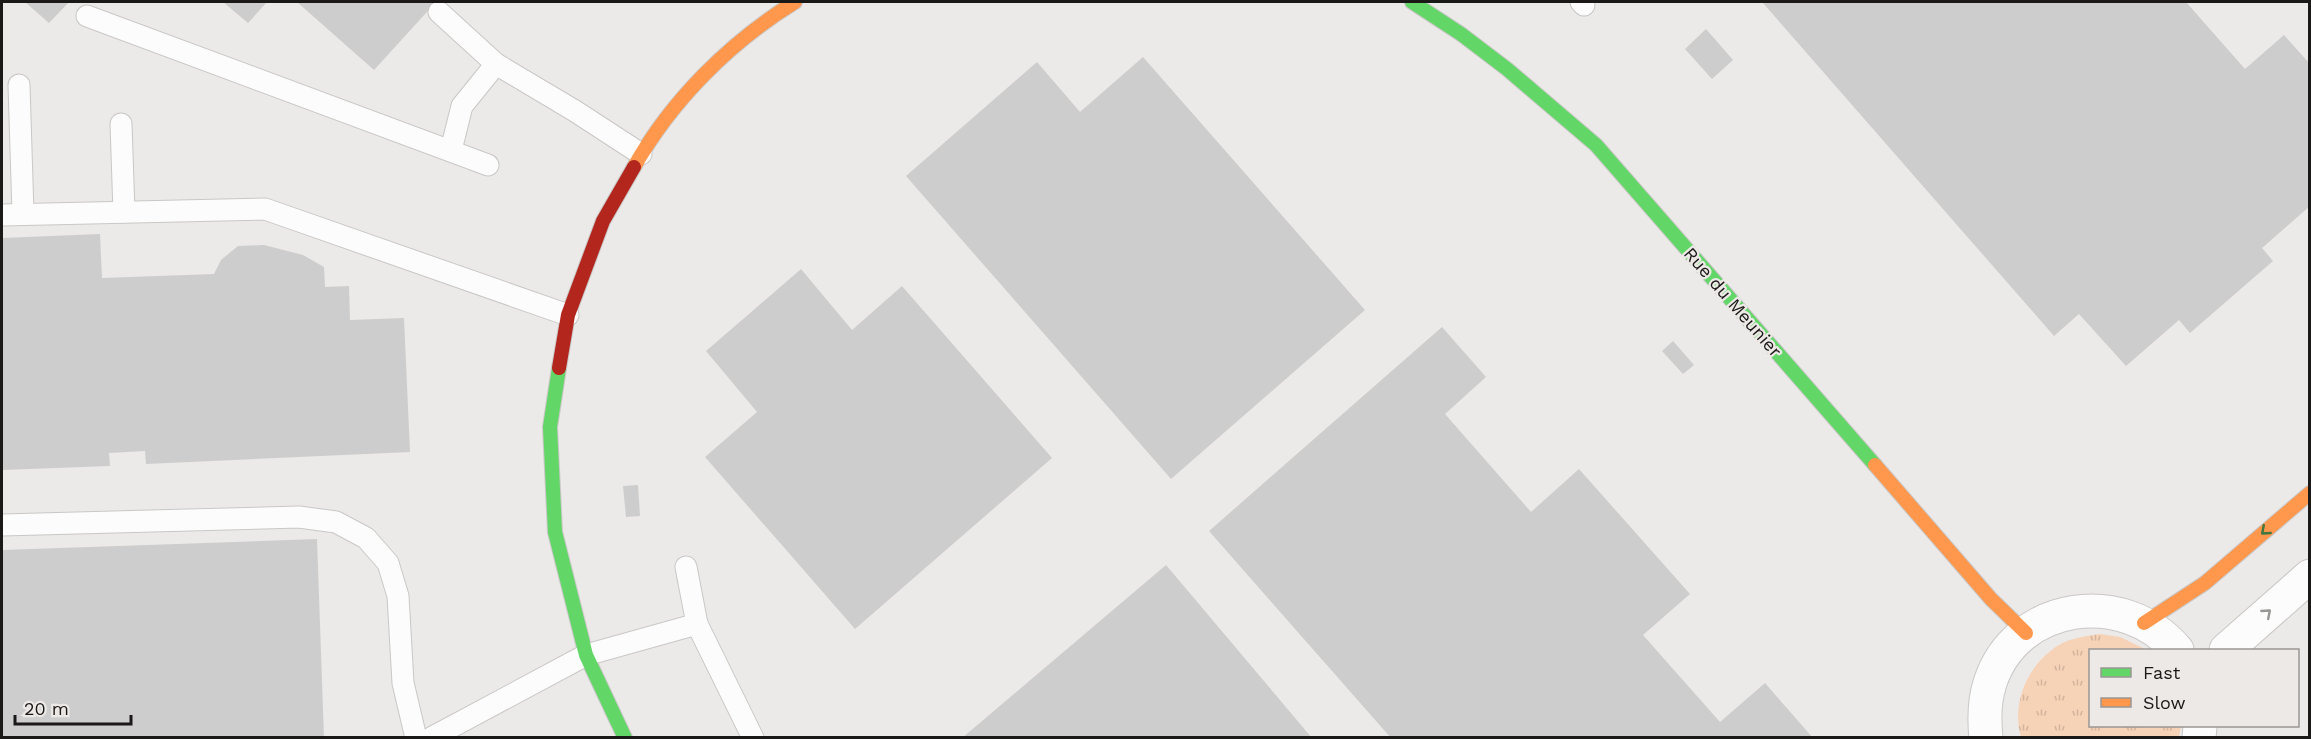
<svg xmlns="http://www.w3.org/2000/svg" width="2311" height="739" font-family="'Work Sans',sans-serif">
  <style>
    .grass { fill: url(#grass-tufts) }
    .building { fill: #cecdcd }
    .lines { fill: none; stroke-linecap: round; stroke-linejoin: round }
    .lane-casing { stroke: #c9c8c6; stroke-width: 23 }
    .street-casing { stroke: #c9c8c6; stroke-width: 35 }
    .fast-casing { stroke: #c9c8c6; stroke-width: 16 }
    .slow-casing { stroke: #c9c8c6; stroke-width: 16 }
    .jam-casing { stroke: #c9c8c6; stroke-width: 16 }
    .lane { stroke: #fcfcfc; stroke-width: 21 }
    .street { stroke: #fcfcfc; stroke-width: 33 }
    .fast { stroke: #63d668; stroke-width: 14 }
    .slow { stroke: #ff974d; stroke-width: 14 }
    .jam { stroke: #b3261e; stroke-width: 14 }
    .oneway { stroke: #3e7840 }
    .oneway2 { stroke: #969695 }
    .labels { text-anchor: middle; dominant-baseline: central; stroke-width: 4.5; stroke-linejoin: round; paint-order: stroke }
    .street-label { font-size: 18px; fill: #1a1918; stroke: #ede9e7 }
  </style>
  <defs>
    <pattern id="grass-tufts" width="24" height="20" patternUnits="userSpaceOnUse" patternTransform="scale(1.5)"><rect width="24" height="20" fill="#f6d2b7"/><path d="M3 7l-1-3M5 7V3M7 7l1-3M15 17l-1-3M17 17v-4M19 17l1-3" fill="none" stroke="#d2b49d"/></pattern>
  </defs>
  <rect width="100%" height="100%" fill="#eceae8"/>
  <path class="grass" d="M2100,634l20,3 27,13h-57v76h91l-2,11h-158c-10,-35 7,-73 38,-92 12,-7 27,-9 41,-11z"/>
  <g class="building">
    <polygon points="25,2 69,2 49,23"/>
    <polygon points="223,2 267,2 248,23"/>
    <polygon points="297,2 436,2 374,70"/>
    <polygon points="1762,2 2186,2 2245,69 2284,35 2310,64 2310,206 2262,248 2273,261 2190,333 2179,320 2126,366 2079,314 2054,336"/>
    <polygon points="1706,29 1733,60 1712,79 1685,49"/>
    <polygon points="1143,57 1365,310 1171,479 906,176 1037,62 1080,112"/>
    <polygon points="100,234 102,278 214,274 221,260 238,246 264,245 303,255 324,267 325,287 349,286 350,320 404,318 410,452 146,464 145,451 109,453 110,466 2,470 2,238"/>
    <polygon points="801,269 852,330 902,286 1052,458 855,629 705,457 757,412 706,351"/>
    <polygon points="1442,327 1486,377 1445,414 1531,512 1579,469 1690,594 1643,635 1720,722 1765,683 1813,738 1391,738 1209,531"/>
    <polygon points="1673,341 1694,365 1683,374 1662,351"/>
    <polygon points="638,485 640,516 626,517 623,486"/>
    <polygon points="317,539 324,738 2,738 2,550"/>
    <polygon points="1166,565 1312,738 962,738"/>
  </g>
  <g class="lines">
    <defs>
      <g id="lane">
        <polyline points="1581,2 1584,5"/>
        <polyline points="439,12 496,64 575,111 641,154"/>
        <polyline points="87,16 488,165"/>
        <polyline points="19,85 23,214"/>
        <polyline points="121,124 124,212"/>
        <polyline points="451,150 462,106 496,64"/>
        <polyline points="2,215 265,209 568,315"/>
        <polyline points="2,525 299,517 336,522 366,538 388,563 398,596 403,683 416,738"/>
        <polyline points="697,624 753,738"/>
        <polyline points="431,738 586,655 697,624 686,567"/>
      </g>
      <g id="street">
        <polyline points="2226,650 2310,576"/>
        <path d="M1986,738c-2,-19 -2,-37 4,-55 26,-81 133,-96 187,-33"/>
        <polyline points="2199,738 2200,726"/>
      </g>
      <g id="fast">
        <polyline points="1412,2 1461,34 1507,69 1596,145 1875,465"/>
        <polyline points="559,368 550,427 555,532 586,655 625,738"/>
      </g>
      <g id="slow">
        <path d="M634,167c37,-66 96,-125 161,-165"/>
        <polyline points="1875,465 1991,599 2026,633"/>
        <polyline points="2144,623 2205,583 2310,493"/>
      </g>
      <polyline id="jam" points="559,368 568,315 603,221 634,167"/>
    </defs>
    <use href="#lane" class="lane-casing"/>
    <use href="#street" class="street-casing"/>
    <use href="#fast" class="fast-casing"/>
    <use href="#slow" class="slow-casing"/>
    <use href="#jam" class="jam-casing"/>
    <use href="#lane" class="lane"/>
    <use href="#street" class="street"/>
    <use href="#fast" class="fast"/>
    <use href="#slow" class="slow"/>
    <use href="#jam" class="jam"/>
  </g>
  <defs><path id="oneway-chevron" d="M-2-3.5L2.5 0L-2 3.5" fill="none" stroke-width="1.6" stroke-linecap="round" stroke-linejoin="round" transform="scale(1.5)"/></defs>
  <use class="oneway" href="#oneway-chevron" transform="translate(2265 531) rotate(139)"/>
  <use class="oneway2" href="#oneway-chevron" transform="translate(2267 613) rotate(-41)"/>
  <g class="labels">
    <g class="street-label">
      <text transform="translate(1733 302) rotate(49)">Rue du Meunier</text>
    </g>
  </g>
  <rect width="2311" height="739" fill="none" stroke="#1a1918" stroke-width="6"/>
  <rect x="2089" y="649" width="210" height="78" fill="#ede9e7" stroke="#999694" stroke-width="1.5"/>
  <rect x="2101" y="668" width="30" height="9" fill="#63d668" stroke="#999694" stroke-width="1.5"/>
  <text x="2143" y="679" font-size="18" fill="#1a1918">Fast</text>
  <rect x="2101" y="698" width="30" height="9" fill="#ff974d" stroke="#999694" stroke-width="1.5"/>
  <text x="2143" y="709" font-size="18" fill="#1a1918">Slow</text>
  <path d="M15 715v9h116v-9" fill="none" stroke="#1a1918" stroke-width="3"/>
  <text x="24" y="715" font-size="18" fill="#1a1918" stroke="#ede9e7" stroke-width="4.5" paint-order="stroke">20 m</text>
</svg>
